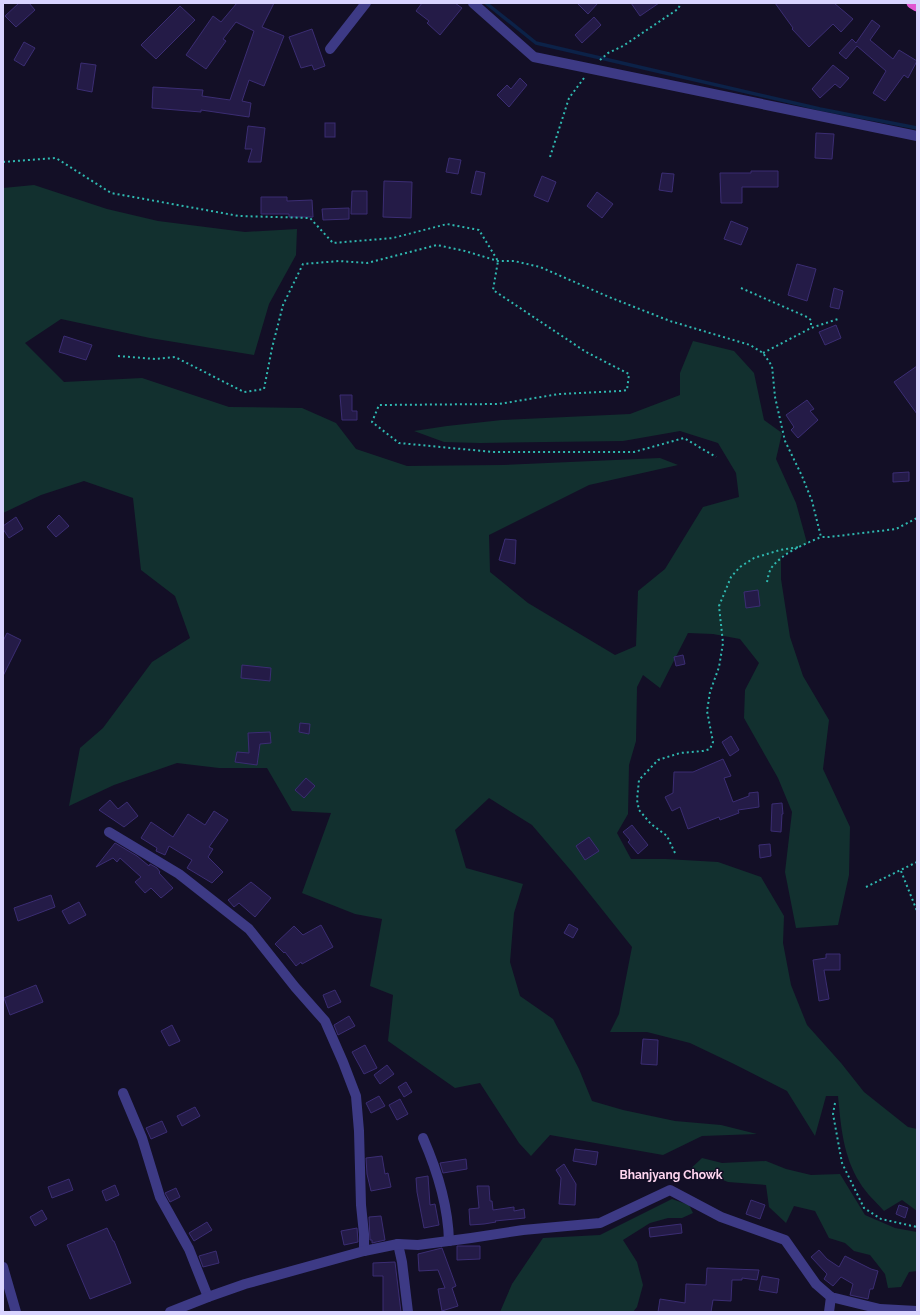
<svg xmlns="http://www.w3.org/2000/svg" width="920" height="1315" font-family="Raleway,sans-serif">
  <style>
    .green { fill: #12302f }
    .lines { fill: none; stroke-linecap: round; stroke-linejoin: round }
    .stream { stroke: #0c2248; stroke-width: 3.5 }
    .building { fill: #241b47; stroke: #3b2d73 }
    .path { stroke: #2fb8b0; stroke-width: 2; stroke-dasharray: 2 3; stroke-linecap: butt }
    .minor { stroke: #3d3a85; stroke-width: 10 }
    .trunk { stroke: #e055d1; stroke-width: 11 }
    .labels { text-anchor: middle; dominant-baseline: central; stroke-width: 3; stroke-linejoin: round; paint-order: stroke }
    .neighbourhood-label { font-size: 12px; font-weight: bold; fill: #ffd6f0; stroke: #130f26 }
  </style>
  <rect width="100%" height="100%" fill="#130f26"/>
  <g class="green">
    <path d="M34,185l73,24 51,12 87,11 52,-3 -1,26 -27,49 -15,51 -104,-17 -89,-19 -36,24 39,39 78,-4 87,29 73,1 34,15 20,26 51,17 95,-1 158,-7 18,7 -89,20 -100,50 1,37 38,31 87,52 21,-9 2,-55 27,-22 38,-62 36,-10 -3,-24 -18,-30 -38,-12 -57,10 -143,2 -36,-1 -30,-11 33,-5 55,-6 128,-6 50,-19v-22l13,-32 41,10 20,22 10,47 18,13 -6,26 20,44 11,40 -26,13v23l9,58 13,39 26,44 -6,49 27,58 -1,48 -11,50 -42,3 -11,-56 7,-60 -14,-34 -34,-60 1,-28 14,-27 -19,-24 -27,-5 -25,-1 -28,55 -17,-13 -6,12 -1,54 -7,24 -1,49 -11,19 14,26h35l52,3 43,15 23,39 -1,27 8,42 16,40 34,38 23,29 44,35 9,2v82l-15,-11 -18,11c-8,-9 -18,-18 -24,-28 -17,-27 -19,-56 -22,-87h-12l-11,40 -28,-45 -53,-27 -44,-21 -43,-11h-37l9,-18 13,-67 -59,-74 -41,-48 -43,-27 -34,32 11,38 57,16 -9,29 -4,49 10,34 33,23 26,50 13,32 31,9 52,11 46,4 36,9 -55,2 -39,19 -113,-20 -19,21 -12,-13 -39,-60 -25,5 -67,-47 5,-46 -23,-9 12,-67 -27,-5 -53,-21 29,-80 -39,-2 -25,-43h-48l-42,-5 -63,22 -45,21 11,-58 23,-20 49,-66 38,-24 -15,-42 -34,-26 -8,-72 -49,-17 -43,14 -38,18v-325z"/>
    <polygon points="702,1158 722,1163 766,1161 786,1169 811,1175 840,1174 865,1215 895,1228 917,1232 917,1271 909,1272 901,1287 888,1288 885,1274 870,1255 854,1251 845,1243 829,1238 815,1211 794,1206 786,1223 769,1207 766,1185 728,1182 713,1176 685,1174"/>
    <polygon points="672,1199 689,1205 693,1213 682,1218 668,1218 650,1223 623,1240 637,1262 643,1285 637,1307 633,1312 500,1312 512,1284 543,1238 600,1235"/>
  </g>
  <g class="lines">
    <polyline class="stream" points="486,3 536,43 820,109 917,128"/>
  </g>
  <g class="building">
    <polygon points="19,3 29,3 35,10 16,27 5,16"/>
    <polygon points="237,3 274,3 262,27 284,36 264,86 249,80 242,101 251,103 249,117 201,110 201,112 152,108 153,87 203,90 202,96 230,100 254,31 236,22 223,39 226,41 206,69 186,55 213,16 221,22"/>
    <polygon points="422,3 455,3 462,8 440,35 427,23 429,21 416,11"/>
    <polygon points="577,3 598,3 588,14"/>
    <polygon points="631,3 659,3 640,16"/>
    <polygon points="775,3 834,3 853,19 841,32 833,24 809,47 792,29 793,28"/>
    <polygon points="180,6 195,20 156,59 141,45"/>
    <polygon points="594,17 601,25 582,43 575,35"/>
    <polygon points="872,20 880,26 870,40 893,59 899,50 917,61 908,78 904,75 885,101 873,93 886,71 857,46 846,59 839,53 852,39 856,43"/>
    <polygon points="312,29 325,66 314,70 312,65 301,68 289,37"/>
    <polygon points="24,42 35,48 24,66 14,60"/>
    <polygon points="81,63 96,65 92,92 77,89"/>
    <polygon points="833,65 849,78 840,88 835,84 820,98 812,89"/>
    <polygon points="520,78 527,85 509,107 497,95 507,85 511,89"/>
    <rect x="325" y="123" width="10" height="14"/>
    <polygon points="248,126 265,128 261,162 248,162 252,149 245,149"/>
    <polygon points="816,133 834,134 832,159 815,158"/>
    <polygon points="449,158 461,160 458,174 446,172"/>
    <polygon points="476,171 485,173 481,195 471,193"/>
    <polygon points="751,171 778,171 778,187 742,187 742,203 721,203 720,173 751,173"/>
    <polygon points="662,173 674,174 672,192 659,190"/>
    <polygon points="542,176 556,182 548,202 534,196"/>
    <polygon points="384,181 412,182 411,218 383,217"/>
    <polygon points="352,191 367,191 367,214 351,214"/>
    <polygon points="597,192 613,204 602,218 587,206"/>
    <polygon points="261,197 287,197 287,201 312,200 313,217 289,217 289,214 261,214"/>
    <polygon points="349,208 349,219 323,220 322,209"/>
    <polygon points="731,221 748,228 741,245 724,239"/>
    <polygon points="797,264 816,269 807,301 788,295"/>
    <polygon points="834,288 843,291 839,309 830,307"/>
    <polygon points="836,325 841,338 825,345 819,332"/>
    <polygon points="64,336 92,345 86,360 59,352"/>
    <polygon points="917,366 917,414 894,382"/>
    <polygon points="340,395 352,395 352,411 357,411 357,420 342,420"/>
    <polygon points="807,400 814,409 810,411 818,420 798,438 791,430 794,427 786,415"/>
    <polygon points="909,472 909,481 893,482 893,473"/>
    <polygon points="59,515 69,526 56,537 47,527"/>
    <polygon points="16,517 23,529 9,538 3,529 3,526"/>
    <polygon points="505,539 516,540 515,564 499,560"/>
    <polygon points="758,590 760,606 746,608 744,592"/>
    <polygon points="7,633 21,640 3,676 3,641"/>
    <polygon points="683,655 685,664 676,666 674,657"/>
    <polygon points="242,665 271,668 270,681 241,678"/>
    <polygon points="300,723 310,724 309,734 299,732"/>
    <polygon points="270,732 271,743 260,744 257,765 235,762 237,752 249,753 248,733"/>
    <polygon points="731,736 739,750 730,756 722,742"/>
    <polygon points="723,759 731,776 724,778 733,802 749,796 749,793 758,792 759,807 738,810 739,813 720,820 719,817 688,829 680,807 672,811 665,797 673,793 674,772 693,772"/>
    <polygon points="306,778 315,786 304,798 295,790"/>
    <polygon points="110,800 118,809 127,802 138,816 124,827 99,810"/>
    <polygon points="782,803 783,814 782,814 781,832 771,831 772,804"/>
    <polygon points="214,811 228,820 209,847 213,849 208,857 223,872 212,883 187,868 192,860 169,846 165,855 156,851 157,848 141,838 151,822 173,837 188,814 205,825"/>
    <polygon points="632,825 648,845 638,854 628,842 630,840 623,832"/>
    <polygon points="589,837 599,851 585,860 576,846"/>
    <polygon points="115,843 137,856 149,866 150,864 157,868 160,872 159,873 173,888 161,898 151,888 145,893 135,882 141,877 120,858 117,862 113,858 96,867"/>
    <polygon points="770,844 771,856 760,858 759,845"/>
    <polygon points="251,882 271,898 255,917 239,903 234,907 228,900"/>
    <polygon points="51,895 55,907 18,921 14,908"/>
    <polygon points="79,902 86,915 69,924 62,911"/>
    <polygon points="569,924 578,929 573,938 564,933"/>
    <polygon points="321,925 333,947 302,964 301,962 296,966 285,952 284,953 275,944 294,926 303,935"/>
    <polygon points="826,954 840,954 840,970 824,970 829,999 819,1001 813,960 826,958"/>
    <polygon points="36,985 43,1002 10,1015 4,998"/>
    <polygon points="335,990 341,1002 328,1008 323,995"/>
    <polygon points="349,1016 355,1026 338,1035 334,1025"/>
    <polygon points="172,1025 180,1041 169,1046 161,1031"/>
    <polygon points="643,1039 658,1040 657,1065 641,1064"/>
    <polygon points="365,1045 377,1068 364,1074 352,1052"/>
    <polygon points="387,1065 394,1074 380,1084 374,1075"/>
    <polygon points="406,1082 412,1092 404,1097 398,1087"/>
    <polygon points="379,1096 385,1106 371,1113 366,1103"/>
    <polygon points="400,1099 408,1114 397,1120 389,1105"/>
    <polygon points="195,1107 200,1116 182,1126 177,1116"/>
    <polygon points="162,1121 167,1132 151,1139 146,1128"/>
    <polygon points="575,1149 598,1152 596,1165 573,1161"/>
    <polygon points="382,1156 385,1174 388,1173 391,1187 371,1191 367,1174 366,1158"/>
    <polygon points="466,1159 467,1169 443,1173 440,1163"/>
    <polygon points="564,1164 576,1184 575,1205 559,1204 561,1178 556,1170"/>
    <polygon points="428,1176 430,1205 435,1204 439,1225 424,1228 417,1192 416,1178"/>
    <polygon points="69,1179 73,1190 52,1198 48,1187"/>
    <polygon points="115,1185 119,1195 106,1201 102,1191"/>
    <polygon points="477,1186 489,1186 490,1201 492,1201 493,1210 514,1207 514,1211 524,1209 525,1218 495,1221 496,1222 484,1224 470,1225 469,1209 479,1208"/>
    <polygon points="176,1188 180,1197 170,1202 165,1193"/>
    <polygon points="751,1200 765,1205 760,1219 746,1214"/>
    <polygon points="899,1205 908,1208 905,1218 896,1214"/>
    <polygon points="42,1210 47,1219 35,1226 30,1217"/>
    <polygon points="381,1216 385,1240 372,1243 372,1240 370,1240 369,1217"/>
    <polygon points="207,1222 212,1230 194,1241 189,1233"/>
    <polygon points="681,1224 682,1233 650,1237 649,1228"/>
    <polygon points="107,1228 113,1241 114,1241 131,1283 90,1299 67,1245"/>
    <polygon points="357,1228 358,1242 344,1245 341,1231"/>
    <polygon points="457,1246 480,1246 480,1259 457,1260"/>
    <polygon points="442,1248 456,1286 452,1288 458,1306 442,1311 438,1289 445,1288 438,1270 419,1271 418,1254"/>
    <polygon points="819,1250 827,1259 839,1267 845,1256 871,1269 878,1271 873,1289 870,1289 868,1299 850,1295 853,1284 841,1277 833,1286 824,1279 827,1274 811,1257"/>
    <polygon points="216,1251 219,1263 203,1267 199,1256"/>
    <polygon points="395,1262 401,1312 383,1312 383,1276 373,1276 373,1263"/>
    <polygon points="707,1268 759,1270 757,1280 742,1278 742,1280 732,1280 731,1301 713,1300 711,1312 658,1312 660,1299 685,1303 686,1284 706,1285"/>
    <polygon points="762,1276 779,1279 777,1293 759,1290"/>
  </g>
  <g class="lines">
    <g class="path">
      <polyline points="600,60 608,53 623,46 678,9 681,3"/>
      <polyline points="550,157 569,98 584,78"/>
      <polyline points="3,162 56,158 111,193 239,216 310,218 333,243 393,238 447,224 479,230 498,261 493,290 586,352 629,374 627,390 621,391 559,394 499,404 379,405 372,422 399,443 493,452 634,452 684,438 716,457"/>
      <polyline points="741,288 807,317 811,320 811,328"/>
      <polyline points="763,353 811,328 838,319"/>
      <polyline points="118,356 155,359 175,357 244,392 264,389 272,348 283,305 303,264 339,261 367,263 437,245 465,251 498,261 514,261 540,267 609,297 670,321 750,345 763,353 772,366 775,397 785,441 802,476 812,501 821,537 829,537 896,529 917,518"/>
      <path d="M767,582c1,-5 2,-11 5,-15 12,-15 33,-23 49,-30"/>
      <polyline points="675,853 667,836 651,824 639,810 637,800 639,780 658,760 680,753 703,751 710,749 713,742 707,711 710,692 719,667 723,643 719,606 731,577 740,567 754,558 780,550 799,547"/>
      <polyline points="901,871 917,911"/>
      <polyline points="866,887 917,862"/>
      <polyline points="835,1103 833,1114 842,1163 864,1208 881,1219 917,1227"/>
    </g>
    <g class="minor">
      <polyline points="473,3 534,57 917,136"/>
      <polyline points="330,49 366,3"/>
      <polyline points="109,832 179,874 249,929 295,987 325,1021 343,1062 356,1096 359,1131 361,1205 364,1234 364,1251"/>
      <polyline points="123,1093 142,1138 160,1197 189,1249 208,1297"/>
      <path d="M423,1138c14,32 25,67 26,103"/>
      <polyline points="398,1244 402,1262 408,1312"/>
      <polyline points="3,1267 16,1312"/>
      <polyline points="170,1312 208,1297 245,1284 364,1251 398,1244 418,1245 471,1238 523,1230 600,1223 670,1190 721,1217 785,1240 816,1284 831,1297 880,1309 917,1311"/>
      <polyline points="829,1312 831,1297"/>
    </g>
    <polyline class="trunk" points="912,3 917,6"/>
  </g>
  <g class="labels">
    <g class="neighbourhood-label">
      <text x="671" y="1175">Bhanjyang Chowk</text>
    </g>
  </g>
  <rect width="920" height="1315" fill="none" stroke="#d9d4ff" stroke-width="8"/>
</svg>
